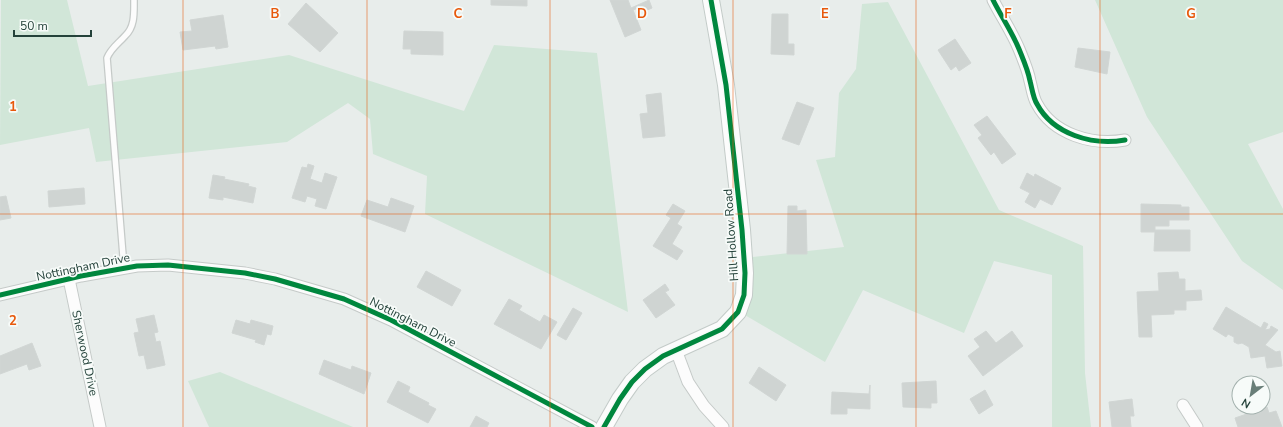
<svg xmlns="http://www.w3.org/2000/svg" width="1283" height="427" font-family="'Nunito Sans',sans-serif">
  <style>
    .green { fill: #d1e6d8 }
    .building { fill: #cfd4d2; stroke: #d1d6d4 }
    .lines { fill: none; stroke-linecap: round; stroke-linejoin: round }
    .lane-casing { stroke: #c5cac8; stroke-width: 8 }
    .street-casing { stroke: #c5cac8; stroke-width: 13 }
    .secondary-casing { stroke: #c3cbc8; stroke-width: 18 }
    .lane { stroke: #fcfcfc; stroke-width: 5.5 }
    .street { stroke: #fcfcfc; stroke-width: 11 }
    .secondary { stroke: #fcfcfc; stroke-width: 16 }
    .cycleway-casing { stroke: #f7fbf9; stroke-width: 8 }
    .cycleway { stroke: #00873e; stroke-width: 5 }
    .grid { fill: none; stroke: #e8590c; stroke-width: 1; stroke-opacity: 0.55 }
    .labels { text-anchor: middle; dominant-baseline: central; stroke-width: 3.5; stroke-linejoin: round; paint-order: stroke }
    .street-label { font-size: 12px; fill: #24423a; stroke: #f7fbf9 }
    .grid-label { font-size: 13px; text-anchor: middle; font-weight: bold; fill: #e8590c; stroke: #f7fbf9; stroke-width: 3.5; stroke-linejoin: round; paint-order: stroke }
  </style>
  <rect width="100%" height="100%" fill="#e8edeb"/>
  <g class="green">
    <polygon points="1,0 67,0 88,86 289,55 464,111 494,45 597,53 628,312 425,214 427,176 373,154 370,119 348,103 287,142 96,162 89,128 0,145"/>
    <polygon points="1095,0 1283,0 1283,132 1248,144 1283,209 1283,290 1242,261 1147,117"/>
    <polygon points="888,2 999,210 1083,246 1085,373 1091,427 1052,427 1052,275 994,261 964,333 863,290 825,362 738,311 744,258 844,247 816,160 835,157 839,93 856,69 862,4"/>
    <polygon points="220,372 353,427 209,427 188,381"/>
  </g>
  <g class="building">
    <polygon points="491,0 527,0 527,6 491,5"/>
    <polygon points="610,0 628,0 631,8 649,0 652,8 645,11 643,6 633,10 641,30 625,37"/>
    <polygon points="306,3 338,33 320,52 288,24"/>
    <polygon points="772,14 788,14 788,44 794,44 794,55 771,54"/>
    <polygon points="223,15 228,47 216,49 215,46 183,50 180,32 192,31 190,20"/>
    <polygon points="404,31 443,32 443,55 411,54 411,49 403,49"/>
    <polygon points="955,39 971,63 959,71 956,66 951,70 938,50"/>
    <polygon points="1078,48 1110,52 1107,74 1075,67"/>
    <polygon points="661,93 665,136 643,138 640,114 648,113 646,95"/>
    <polygon points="797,102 814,108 799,145 782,139"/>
    <polygon points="987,116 1016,154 1002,164 994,152 991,155 978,138 982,135 974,125"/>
    <polygon points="308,164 314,166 310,179 322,183 325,173 337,177 326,209 315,206 317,199 307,196 305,202 292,198 302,167 307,168"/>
    <polygon points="1027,173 1034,177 1035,174 1061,188 1052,205 1040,199 1035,208 1025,202 1030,193 1020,188"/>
    <polygon points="213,175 225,177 224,179 249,184 248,186 256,188 253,203 223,197 223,200 209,198"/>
    <polygon points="84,188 85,204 49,207 48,191"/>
    <polygon points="6,196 11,218 0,220 0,197"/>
    <polygon points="391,198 414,206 405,232 361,216 367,200 388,207"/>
    <polygon points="673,204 685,211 677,224 682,227 672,244 683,251 677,260 653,246 671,218 666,215"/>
    <polygon points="1141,204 1181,205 1181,207 1189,207 1189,220 1169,220 1169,226 1155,226 1155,230 1190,230 1190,251 1154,251 1155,232 1141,232"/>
    <polygon points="788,206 797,206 797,211 806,210 807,254 787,254"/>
    <polygon points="426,271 461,290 452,306 417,287"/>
    <polygon points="1178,272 1179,279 1185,279 1185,291 1201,290 1202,300 1186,301 1186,310 1174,310 1174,314 1151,315 1152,337 1139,337 1137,292 1159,291 1158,273"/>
    <polygon points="665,284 669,290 665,292 675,305 656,318 643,300"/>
    <polygon points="509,299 522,306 519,310 540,322 544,315 557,322 541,349 494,324"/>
    <polygon points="1226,307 1261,328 1264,322 1268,324 1265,330 1270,329 1271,326 1278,330 1265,345 1276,352 1280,351 1282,366 1267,368 1265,356 1251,358 1249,347 1242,343 1238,344 1234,342 1234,337 1228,334 1226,337 1213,329"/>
    <polygon points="573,308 582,313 566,340 557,335"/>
    <polygon points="154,315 158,332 154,333 156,342 160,341 165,365 147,369 144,355 139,356 134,333 139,332 136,319"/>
    <polygon points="236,320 250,324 251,320 273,326 271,335 267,334 264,345 255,342 256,340 232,333"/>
    <polygon points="986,331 996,343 1012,331 1023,346 983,376 968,356 980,347 974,339"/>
    <polygon points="32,343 41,366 29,370 27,364 0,374 0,356"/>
    <polygon points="324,360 351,370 352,366 371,373 364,394 319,374"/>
    <polygon points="759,367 786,385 776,401 749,383"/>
    <polygon points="398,381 410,387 408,392 429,403 428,405 436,409 428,423 387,402"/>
    <polygon points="936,381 937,403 931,403 931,408 903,407 902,383"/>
    <polygon points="870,385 870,409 847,408 847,414 831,414 832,392 869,394"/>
    <polygon points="985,390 993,405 979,414 970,399"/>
    <polygon points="1132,399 1134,416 1130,416 1131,427 1112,427 1109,402"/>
    <polygon points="1267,407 1269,413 1276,411 1282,427 1238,427 1235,418"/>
    <polygon points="476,416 489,423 487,427 470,427"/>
  </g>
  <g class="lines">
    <defs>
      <path id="lane" d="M124,268l-17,-210c4,-10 11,-14 18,-22 10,-9 9,-23 9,-36"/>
      <g id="street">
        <path d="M993,0c8,16 19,32 26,49 4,10 9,21 11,32 2,7 3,17 7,23 16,30 55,42 88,36"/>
        <polyline points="69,279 100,427"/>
        <polyline points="0,295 81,276 137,266 168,265 245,273 275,279 344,299 391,320 592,427"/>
        <polyline points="676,350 688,382 704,406 723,427"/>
        <polyline points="1183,405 1197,427"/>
      </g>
      <polyline id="secondary" points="604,427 620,399 632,382 645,369 663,356 722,329 738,312 744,295 745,273 742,230 726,85 711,0"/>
    </defs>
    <use href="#lane" class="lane-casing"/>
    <use href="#street" class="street-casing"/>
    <use href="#secondary" class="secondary-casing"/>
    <use href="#lane" class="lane"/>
    <use href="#street" class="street"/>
    <use href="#secondary" class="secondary"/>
    <defs>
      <g id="cycleway">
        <path d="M993,0c8,16 19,32 26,49 4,10 9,21 11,32 2,7 3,17 7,23 16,30 55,42 88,36"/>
        <polyline points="0,295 81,276 137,266 168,265 245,273 275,279 344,299 391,320 592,427"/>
        <polyline points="604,427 620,399 632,382 645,369 663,356 722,329 738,312 744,295 745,273 742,230 726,85 711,0"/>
      </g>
    </defs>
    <use href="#cycleway" class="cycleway-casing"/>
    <use href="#cycleway" class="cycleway"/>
  </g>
  <path class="grid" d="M183,0v427M367,0v427M550,0v427M733,0v427M916,0v427M1100,0v427M0,214h1283"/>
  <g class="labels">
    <g class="street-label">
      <text transform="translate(731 235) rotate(-94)">Hill Hollow Road</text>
      <text transform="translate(83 267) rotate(-12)">Nottingham Drive</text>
      <text transform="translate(413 322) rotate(27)">Nottingham Drive</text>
      <text transform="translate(85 353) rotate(78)">Sherwood Drive</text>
    </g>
  </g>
  <g class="grid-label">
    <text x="275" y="18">B</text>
    <text x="458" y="18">C</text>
    <text x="642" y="18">D</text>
    <text x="825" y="18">E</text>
    <text x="1008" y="18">F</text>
    <text x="1191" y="18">G</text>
    <text x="13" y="111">1</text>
    <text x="13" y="325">2</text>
  </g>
  <g transform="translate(1251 395) rotate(211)"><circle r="19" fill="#f7fbf9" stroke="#a3b1ad"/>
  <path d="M0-3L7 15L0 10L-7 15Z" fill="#697e78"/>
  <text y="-6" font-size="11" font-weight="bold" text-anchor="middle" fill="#24423a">N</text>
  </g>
  <path d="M14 30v6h77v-6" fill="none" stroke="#24423a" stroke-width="2"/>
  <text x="20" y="30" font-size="12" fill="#24423a" stroke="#f7fbf9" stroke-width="3" paint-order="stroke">50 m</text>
</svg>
